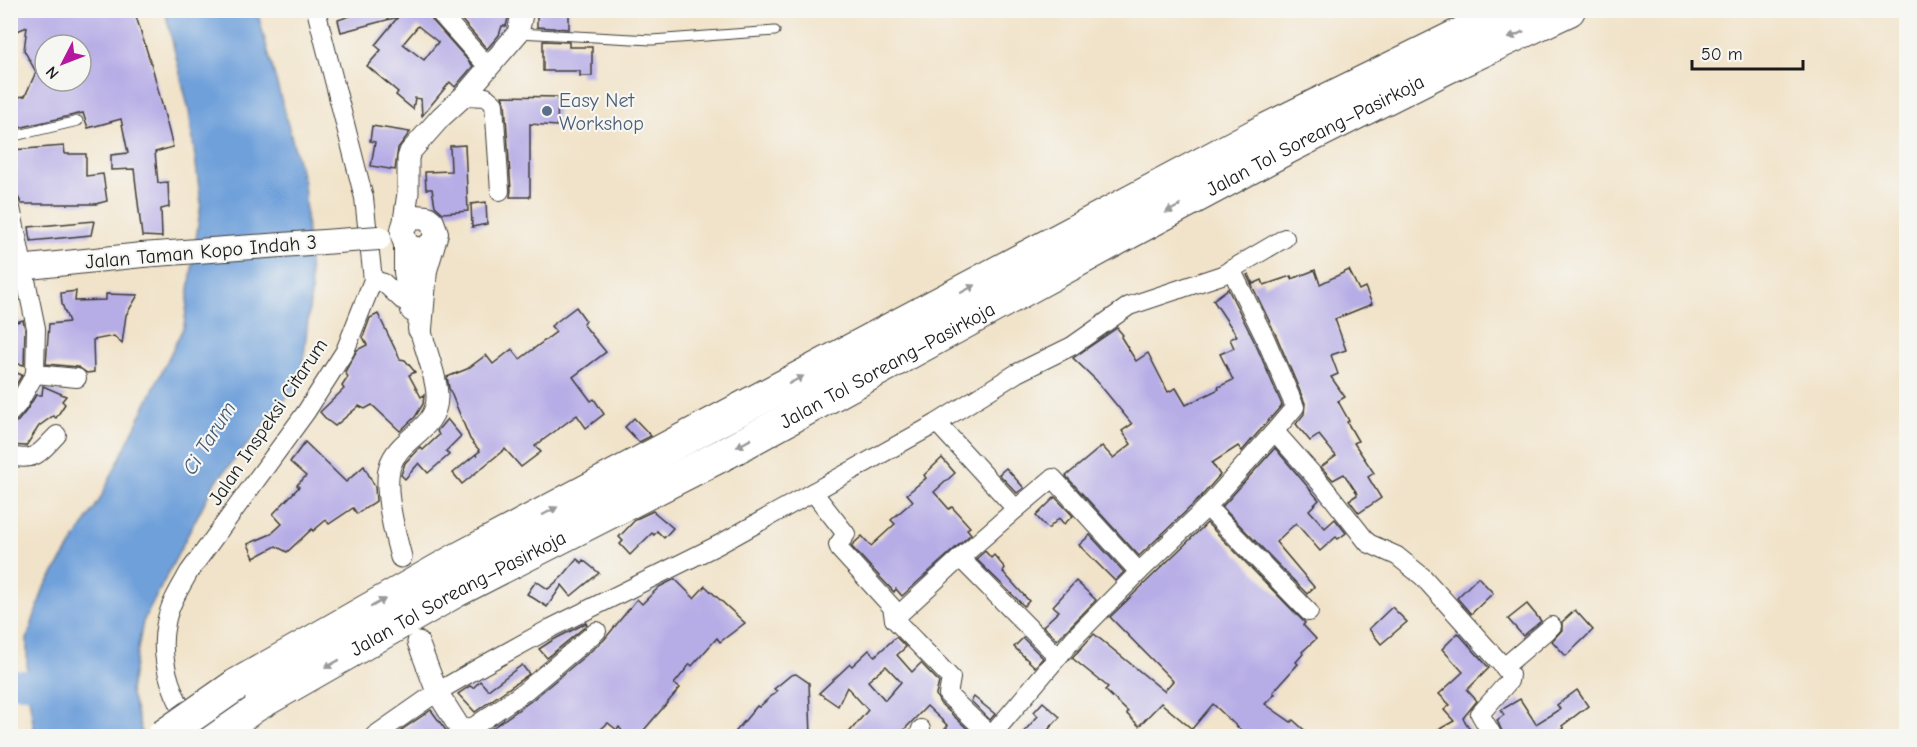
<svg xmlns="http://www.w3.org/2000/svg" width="1917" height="747" font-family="'Comic Neue',sans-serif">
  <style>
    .water { fill: #70a0da; stroke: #465e7b; stroke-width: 1.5 }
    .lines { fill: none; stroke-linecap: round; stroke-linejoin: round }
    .river { stroke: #70a0da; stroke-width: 27 }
    .building { fill: #b7ade6; fill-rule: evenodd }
    .service-casing { stroke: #3c3a36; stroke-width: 11 }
    .minor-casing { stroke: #3c3a36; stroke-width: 20 }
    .tertiary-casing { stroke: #3c3a36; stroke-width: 23 }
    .secondary-casing { stroke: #3c3a36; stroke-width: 26 }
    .motorway-casing { stroke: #3c3a36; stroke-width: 34 }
    .service { stroke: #fff; stroke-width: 9 }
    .minor { stroke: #fff; stroke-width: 18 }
    .tertiary { stroke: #fff; stroke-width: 21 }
    .secondary { stroke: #fff; stroke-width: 24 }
    .motorway { stroke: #fff; stroke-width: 32 }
    .secondary-bridge-casing { stroke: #3c3a36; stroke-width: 26; stroke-linecap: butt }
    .motorway-bridge-casing { stroke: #3c3a36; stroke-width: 34; stroke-linecap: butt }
    .secondary-bridge { stroke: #fff; stroke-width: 24 }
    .motorway-bridge { stroke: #fff; stroke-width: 32 }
    .oneway { fill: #999 }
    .service-dot { fill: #5c6f8a; stroke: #f6f6f2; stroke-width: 2 }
    .labels { text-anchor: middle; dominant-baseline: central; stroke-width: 4.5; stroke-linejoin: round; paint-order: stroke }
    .service-label { font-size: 20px; fill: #4e5e75; stroke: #f6f6f2; text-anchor: start }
    .street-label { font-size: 20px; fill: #1c1c1c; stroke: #f6f6f2 }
    .water-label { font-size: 21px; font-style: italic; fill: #425771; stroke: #f6f6f2 }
  </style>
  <rect width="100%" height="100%" fill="#f6f6f2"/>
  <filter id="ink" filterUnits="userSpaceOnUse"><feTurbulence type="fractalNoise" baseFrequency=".0167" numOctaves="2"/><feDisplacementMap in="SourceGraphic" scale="12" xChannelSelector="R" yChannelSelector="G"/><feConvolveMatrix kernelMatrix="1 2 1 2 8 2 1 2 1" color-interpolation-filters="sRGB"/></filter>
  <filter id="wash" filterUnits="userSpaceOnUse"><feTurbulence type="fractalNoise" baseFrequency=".008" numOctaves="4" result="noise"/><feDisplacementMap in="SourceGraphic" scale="24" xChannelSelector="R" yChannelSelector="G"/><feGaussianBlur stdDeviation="1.35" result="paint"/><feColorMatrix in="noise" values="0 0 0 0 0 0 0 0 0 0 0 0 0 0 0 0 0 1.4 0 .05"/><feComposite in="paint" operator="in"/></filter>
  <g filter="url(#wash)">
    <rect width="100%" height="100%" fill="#f1e3c9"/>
    <polygon class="water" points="165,11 257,11 304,183 311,293 301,381 214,484 143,622 130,691 143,736 35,736 27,684 27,639 43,590 99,501 184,326 201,203 189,111"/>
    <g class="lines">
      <polyline class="river" points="10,683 63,685"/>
    </g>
    <g id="blocks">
      <g class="building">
        <path d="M10,10h124l19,60 20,77 -18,5 3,31 10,-1 1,25 -8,2 1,28 -20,-1 -8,-67 -23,1v-15l17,-2 -7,-34 -33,9 -5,-15 -73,17v-32l15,-2 11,-24 -12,-22 3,-23 -17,7zM45,45h36v36h-36z"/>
        <path d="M368,10h61l3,10 41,46 -18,21 -5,-5 -28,34 -1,-17 -6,-1 -2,11 -17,-14 2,-3 -31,-26 14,-16 -6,-5 23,-28 -57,15 -3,-12zM418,26l20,16 -14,18 -21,-16z"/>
        <polygon points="453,10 504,10 510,11 506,26 502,26 499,35 487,49"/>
        <polygon points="537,10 569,11 569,29 537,27"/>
        <polygon points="543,41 569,42 569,47 592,47 592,76 580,76 580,71 543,71"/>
        <polygon points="502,96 558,97 557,126 530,124 530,197 510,197 511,190 505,103"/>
        <polygon points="372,126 410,132 398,148 395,170 371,166 375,142 370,141"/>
        <polygon points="465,145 468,211 443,213 435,206 432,189 426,189 425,172 451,171 450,146"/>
        <polygon points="64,146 65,154 86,154 86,176 103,174 107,201 96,204 22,204 17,195 16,161 12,150"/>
        <polygon points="486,202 487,224 472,227 471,204"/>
        <polygon points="94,221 91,235 31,241 29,227"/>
        <polygon points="1315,270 1320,284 1349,270 1359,290 1365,287 1372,304 1335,319 1346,350 1331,355 1338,374 1331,377 1345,397 1338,401 1349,421 1347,422 1358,441 1354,443 1374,473 1368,477 1381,498 1359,513 1349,500 1357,495 1357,493 1344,474 1333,480 1321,467 1336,456 1319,435 1310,441 1296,424 1304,414 1305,403 1276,335 1247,275 1249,274 1253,284 1262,280 1264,285 1291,276 1292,279"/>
        <polygon points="1228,289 1256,345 1282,405 1242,451 1238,446 1212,463 1220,475 1199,499 1139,556 1066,476 1102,446 1113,458 1131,444 1122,431 1132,424 1096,380 1073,358 1117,328 1123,335 1121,337 1136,361 1148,353 1168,392 1176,388 1186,405 1219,389 1218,387 1233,380 1220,354 1234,348 1230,339 1237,336 1213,300"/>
        <polygon points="76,291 75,301 106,300 106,294 138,295 126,315 122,344 114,336 93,340 94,372 87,373 78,367 46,364 49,324 69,322 62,304 61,293"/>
        <polygon points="576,307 586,321 583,324 606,352 573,377 591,401 594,399 604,414 586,428 577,415 535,446 541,452 521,467 505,449 462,484 453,473 476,454 477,457 476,454 480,451 470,439 449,388 447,377 467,369 486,355 493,364 512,349 520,359 556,332 551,326"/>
        <polygon points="378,314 400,359 405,360 415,372 409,375 421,397 424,395 423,404 415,417 400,431 372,405 365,409 359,406 335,426 327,420 320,412 344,389 342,386 348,377 345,372 357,350 367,345 363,337 370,318"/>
        <polygon points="23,320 25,329 24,365 10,362 10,324"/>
        <polygon points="10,370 22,375 14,388 10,387"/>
        <polygon points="43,386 66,396 62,401 65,404 56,418 53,416 39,426 26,446 10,445 10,424 18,421 26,411 36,395 42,395"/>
        <polygon points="634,418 651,436 639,442 625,427"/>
        <polygon points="447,419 461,436 446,451 449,455 428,473 419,463 405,479 401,475 405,463 420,447 423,450 439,435 437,431"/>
        <polygon points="305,442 346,482 364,466 375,487 376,501 357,514 353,508 329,524 326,520 313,531 312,529 287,552 276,546 254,558 248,544 271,534 282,524 273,514 299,487 297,485 306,476 290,462"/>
        <polygon points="1275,448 1319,500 1309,510 1325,528 1335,519 1346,533 1338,539 1336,537 1320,551 1296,523 1276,542 1314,587 1307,594 1222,507"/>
        <polygon points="942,458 955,473 934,492 949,509 952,507 970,527 967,529 971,534 902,596 896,589 894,592 851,546 862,536 871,546 895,524 891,520 913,501 907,494 926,478 924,475"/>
        <polygon points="1006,468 1024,488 1017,493 999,474"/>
        <polygon points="1055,497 1073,516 1064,524 1059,518 1048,529 1036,516"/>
        <polygon points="653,511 673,528 664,538 657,531 654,535 652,533 630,555 620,544 623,541 619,537 636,519"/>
        <polygon points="1207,523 1305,623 1303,625 1316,639 1302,652 1303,654 1296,662 1298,664 1273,692 1275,694 1265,704 1291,722 1293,720 1311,736 1247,736 1213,704 1192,729 1161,703 1139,726 1127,714 1128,712 1105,690 1108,687 1072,658 1094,634 1164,691 1173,681 1110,617"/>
        <polygon points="1090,535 1124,572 1115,581 1079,545"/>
        <polygon points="985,551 991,558 994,555 1005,568 1003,572 1029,601 1024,606 976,559"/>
        <polygon points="577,559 582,563 583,560 599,573 571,596 562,585 547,607 527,594 536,581 548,589 563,576"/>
        <polygon points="1478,577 1493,593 1471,614 1457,598"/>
        <polygon points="675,579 694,598 705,586 745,623 720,642 717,638 692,666 690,664 674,684 680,688 644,730 649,736 626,736 619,727 617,730 608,723 593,736 493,736 488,731 531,701 604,640 637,599 642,604 659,587"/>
        <polygon points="1076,581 1096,600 1057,640 1043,626 1059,611 1053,606"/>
        <polygon points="1527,604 1541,621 1523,636 1508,619"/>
        <polygon points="1392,607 1407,622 1381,644 1369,629"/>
        <polygon points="1575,610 1593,630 1566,656 1552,641 1562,630 1562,622"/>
        <polygon points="586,623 587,625 547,658 539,649 553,640"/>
        <polygon points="1458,633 1489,668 1467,690 1477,701 1463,718 1474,736 1427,736 1454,721 1444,710 1450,705 1439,694 1463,672 1442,649"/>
        <path d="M896,637l10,10 -9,8 15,17 9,-9 18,19 -3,13 4,8 35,33h-37l10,-10 -21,-20 -29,30h-52l22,-26 -21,-23 -9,19 -19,-13 31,-29 2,2 17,-16 6,6zM886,666l15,16 -16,18 -17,-19z"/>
        <polygon points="1023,638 1043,658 1035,667 1014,647"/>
        <polygon points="522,665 529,674 475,712 458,694 470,686 473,688 480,681 488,690"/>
        <polygon points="796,674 809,683 811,736 732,736 757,706 759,707 777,691 774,689 791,675"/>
        <polygon points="1577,690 1588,706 1562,726 1564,729 1551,736 1504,736 1497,720 1504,715 1501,710 1520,699 1536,724 1560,709 1557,705"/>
        <polygon points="974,697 995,714 990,720 971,701"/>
        <polygon points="1043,702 1060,717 1048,730 1056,736 1020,736 1038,716 1034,712"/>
        <polygon points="431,710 450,736 396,736 403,729"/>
      </g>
    </g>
  </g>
  <g filter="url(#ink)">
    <use href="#blocks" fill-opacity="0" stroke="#3c3a36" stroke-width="1.5"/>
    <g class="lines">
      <defs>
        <g id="service">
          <polyline points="518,33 652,40 775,31"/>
          <polyline points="10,137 78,121"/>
        </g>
        <g id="minor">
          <polyline points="440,13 489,68"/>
          <polyline points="464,96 486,97 494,104 500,191"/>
          <polyline points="10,203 36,328 35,374 18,404 10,413"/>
          <polyline points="1231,269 1266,340 1295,407 1273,433"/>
          <polyline points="373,280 384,283 402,300 421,303"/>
          <polyline points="35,374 77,378"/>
          <polyline points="937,423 1016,509 960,558 1058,657"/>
          <path d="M10,456c27,6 30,-4 47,-21"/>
          <polyline points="813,492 846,534 838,545 840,550 892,607 894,619 951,678 948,695 991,736"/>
          <polyline points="1207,507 1309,612"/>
          <polyline points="1016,509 1053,478 1139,572"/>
          <polyline points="894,619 960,558"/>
          <polyline points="1504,667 1552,626"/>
          <polyline points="463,734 524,692 597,631"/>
          <path d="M197,736c-21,-33 -40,-72 -31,-113 3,-18 14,-35 23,-51l117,-160 39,-61 28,-71 -9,-82 -48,-188"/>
          <polyline points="374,736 437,692 482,666 551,628 718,545 937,423 1017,373 1072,346 1129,306 1222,275 1285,238"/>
          <polyline points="919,736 921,729"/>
          <polyline points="991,736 1075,637 1142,569 1207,507 1273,433 1277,434 1323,486 1368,543 1397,556 1423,577 1504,667 1510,675 1509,681 1480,714 1493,736"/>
        </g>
        <g id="tertiary">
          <polyline points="403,228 408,193 408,158 410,152 441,117 464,96 518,33 523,10"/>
          <path d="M401,557c-6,-22 -18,-69 -11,-91 8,-28 48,-36 47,-70 0,-18 -12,-48 -17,-67"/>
          <polyline points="418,642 437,692 465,736"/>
        </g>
        <g id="secondary">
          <polyline points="406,244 406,272 413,310"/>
          <polyline points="10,269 142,255"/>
          <path d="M420,329l5,-59 11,-37 -4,-11 -5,-4 -12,-1c-15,6 -16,21 -4,31l11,2 10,-6"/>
        </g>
        <g id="motorway">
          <polyline points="236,685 454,561 1267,129 1509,10"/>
          <path id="s1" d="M213,736l42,-30 201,-115 274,-140 389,-213 172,-92 157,-79 121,-57"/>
        </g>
      </defs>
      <use href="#service" class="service-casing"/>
      <use href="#minor" class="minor-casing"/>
      <use href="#tertiary" class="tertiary-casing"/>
      <use href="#secondary" class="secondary-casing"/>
      <use href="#motorway" class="motorway-casing"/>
      <use href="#service" class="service"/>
      <use href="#minor" class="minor"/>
      <use href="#tertiary" class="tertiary"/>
      <use href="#secondary" class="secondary"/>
      <use href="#motorway" class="motorway"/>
      <defs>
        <polyline id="secondary-bridge" points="142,255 379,238"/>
        <polyline id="motorway-bridge" points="163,736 236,685"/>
      </defs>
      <use href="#secondary-bridge" class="secondary-bridge-casing"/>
      <use href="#motorway-bridge" class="motorway-bridge-casing"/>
      <use href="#secondary-bridge" class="secondary-bridge"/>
      <use href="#motorway-bridge" class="motorway-bridge"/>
    </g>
    <defs><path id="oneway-solid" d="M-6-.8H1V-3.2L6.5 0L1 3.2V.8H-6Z" transform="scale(1.5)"/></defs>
    <g class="oneway">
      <use href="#oneway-solid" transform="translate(1516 35) rotate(155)"/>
      <use href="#oneway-solid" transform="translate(1173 209) rotate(152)"/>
      <use href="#oneway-solid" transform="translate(968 289) rotate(-28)"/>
      <use href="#oneway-solid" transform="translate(796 380) rotate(-28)"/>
      <use href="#oneway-solid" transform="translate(744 443) rotate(151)"/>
      <use href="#oneway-solid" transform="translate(550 511) rotate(-28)"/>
      <use href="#oneway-solid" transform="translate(378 603) rotate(-29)"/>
      <use href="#oneway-solid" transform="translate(332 664) rotate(151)"/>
    </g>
  </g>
  <circle class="service-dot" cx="547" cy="111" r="6"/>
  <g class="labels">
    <g class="service-label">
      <text x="559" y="100">Easy Net<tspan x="559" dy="23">Workshop</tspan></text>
    </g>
    <g class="street-label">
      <text stroke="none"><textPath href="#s1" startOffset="1256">Jalan Tol Soreang–Pasirkoja</textPath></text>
      <text transform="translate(201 252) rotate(-5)">Jalan Taman Kopo Indah 3</text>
      <text stroke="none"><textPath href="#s1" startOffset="770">Jalan Tol Soreang–Pasirkoja</textPath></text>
      <text transform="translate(268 422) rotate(-56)">Jalan Inspeksi Citarum</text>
      <text stroke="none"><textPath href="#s1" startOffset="284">Jalan Tol Soreang–Pasirkoja</textPath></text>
    </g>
    <g class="water-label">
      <text transform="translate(209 438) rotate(-58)">Ci Tarum</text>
    </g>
  </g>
  <rect width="1917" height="747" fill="none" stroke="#f6f6f2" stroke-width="36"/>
  <g transform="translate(63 63) rotate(228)"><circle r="28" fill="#f6f6f2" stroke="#9f9f9c" stroke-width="1.5"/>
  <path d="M0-4.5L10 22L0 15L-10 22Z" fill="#b5179e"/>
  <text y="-9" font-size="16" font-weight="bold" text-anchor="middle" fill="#1c1c1c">N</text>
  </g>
  <path d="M1692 60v9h111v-9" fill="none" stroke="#1c1c1c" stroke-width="3"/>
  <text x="1701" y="60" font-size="18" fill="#1c1c1c" stroke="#f6f6f2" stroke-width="4.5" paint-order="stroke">50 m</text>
</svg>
